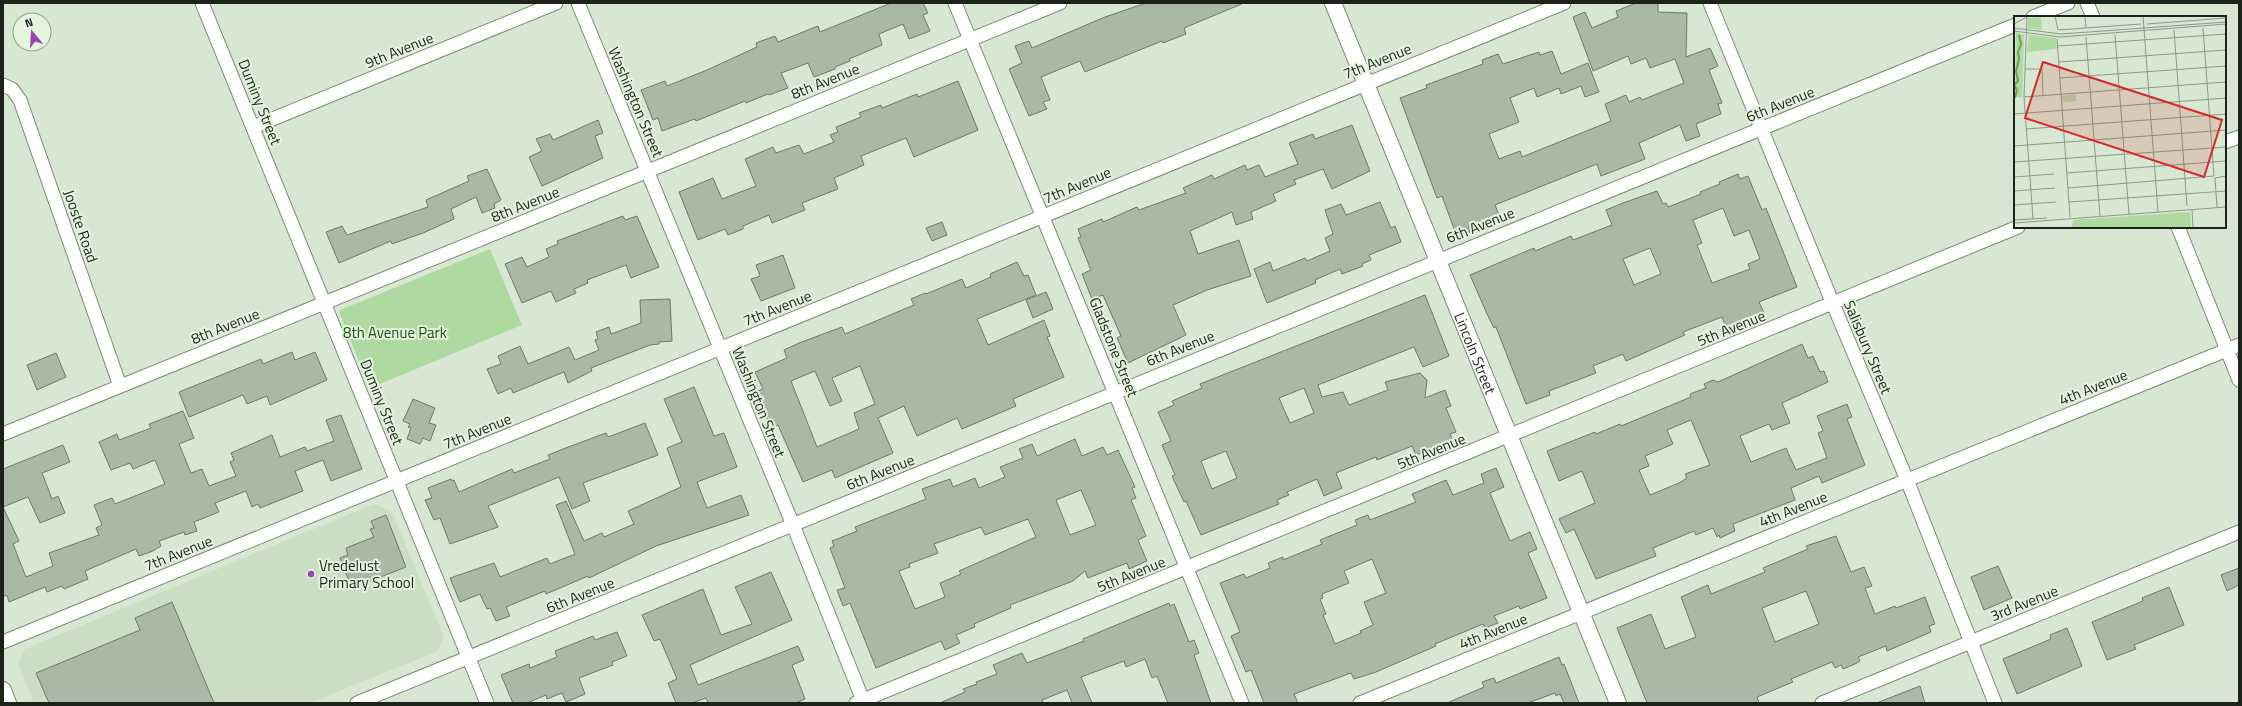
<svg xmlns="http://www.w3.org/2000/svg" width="2242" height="706" font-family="'Titillium Web',sans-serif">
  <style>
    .built { fill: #c9dec3 }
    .green { fill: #aed9a1 }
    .building { fill: #a9b9a4; stroke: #6d7c69; fill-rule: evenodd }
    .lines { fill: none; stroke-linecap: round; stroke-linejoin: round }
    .minor-casing { stroke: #7b8a77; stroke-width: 15 }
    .tertiary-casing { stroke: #7b8a77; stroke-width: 18 }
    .minor { stroke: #fff; stroke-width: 13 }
    .tertiary { stroke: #fff; stroke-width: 16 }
    .poi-dot { fill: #9a43b0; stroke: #e4f4df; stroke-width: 1.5 }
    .labels { text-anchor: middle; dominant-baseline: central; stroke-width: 4; stroke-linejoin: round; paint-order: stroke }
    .street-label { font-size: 15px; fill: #1d231b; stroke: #e4f4df }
    .park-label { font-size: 15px; fill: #215010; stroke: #e4f4df }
    .poi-label { font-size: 15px; fill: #1d231b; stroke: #e4f4df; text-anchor: start }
    .inset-river { fill: none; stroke: #6f9f61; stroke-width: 2 }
    .inset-road { fill: none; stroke: #8d9989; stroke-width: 1 }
    .view { fill: #d62828; fill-opacity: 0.15; stroke: #d62828; stroke-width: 2 }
    .inset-edge { fill: none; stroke: #1d231b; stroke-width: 2 }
  </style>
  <rect width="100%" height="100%" fill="#d7e7d2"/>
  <polygon class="built" points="374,504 392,512 444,637 438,651 310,703 34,703 18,664 25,649"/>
  <polygon class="green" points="490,249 522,325 370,388 339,312 340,310"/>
  <g class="building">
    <polygon points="891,3 923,3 928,13 923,15 930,31 909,39 903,24 879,34 882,45 849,59 850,61 835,67 835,69 814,77 808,63 781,73 788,88 769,95 768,94 746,103 745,101 696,121 695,119 662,131 658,118 653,120 641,90 665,81 667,86 707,70 757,47 756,43 775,36 778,42 818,26 820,32"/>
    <polygon points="1146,3 1244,3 1184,28 1186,34 1163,43 1162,41 1085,72 1080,61 1041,77 1050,100 1043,102 1047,109 1029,116 1009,69 1022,63 1015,46 1029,41 1032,48 1105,17"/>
    <polygon points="1636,3 1658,3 1658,12 1687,13 1686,57 1710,48 1718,66 1709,70 1722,103 1718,104 1721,114 1696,124 1700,136 1686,141 1680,125 1639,143 1645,159 1601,176 1597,164 1495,205 1499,215 1468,227 1470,232 1457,237 1442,196 1437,198 1400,98 1427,88 1426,85 1483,64 1482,60 1498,54 1503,64 1539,52 1540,55 1552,51 1561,74 1588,63 1599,92 1585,97 1581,86 1561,94 1559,88 1537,97 1534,88 1510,98 1519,122 1489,134 1499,159 1520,151 1522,157 1611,121 1605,104 1626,95 1629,102 1640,97 1642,100 1684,83 1675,59 1650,68 1646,58 1631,64 1628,56 1593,71 1573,17 1585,12 1592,28 1618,17 1616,11"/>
    <polygon points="958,81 978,130 914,157 906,138 861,156 864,165 834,178 838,189 802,203 805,210 772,223 769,215 743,226 743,229 728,235 725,229 698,240 679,192 713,178 722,199 756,186 745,159 773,147 776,153 799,145 804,154 834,142 830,135 838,132 836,127 861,117 859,113 881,105 882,108 917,94 918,97"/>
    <polygon points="598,120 603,133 595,136 603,158 542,186 529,157 542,151 536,139 550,134 553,140"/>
    <polygon points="1352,125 1370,171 1332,189 1323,169 1294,180 1296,184 1273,194 1276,201 1251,212 1253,219 1236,225 1232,212 1190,231 1198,254 1239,240 1251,276 1207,290 1173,305 1186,335 1128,363 1117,338 1121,336 1103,295 1092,299 1082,274 1091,270 1078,238 1081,237 1078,229 1102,219 1103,222 1137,207 1139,210 1186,193 1183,188 1212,175 1214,179 1245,165 1247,170 1259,165 1265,177 1298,164 1289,143 1313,134 1315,139"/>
    <polygon points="487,169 501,200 494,204 495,208 482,213 476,197 451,209 454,219 423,233 392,244 391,241 339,263 326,232 342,226 347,235 428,207 426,200 469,181 467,176"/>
    <path d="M1738,174l2,5 8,-3 14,34 4,-2 31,79 -38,15 5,11 -8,3 1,3 -30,11 -5,-13 -39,15 2,3 -59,26 -3,-7 -30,12 3,7 -47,18 1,4 -24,9 -30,-77 -2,1 -7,-14 -17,-39 64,-27 1,3 36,-15 2,4 39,-15 -6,-15 17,-7 34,-12 6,13 3,-1 2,4 33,-13 -1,-2 20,-8 -1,-2zM1723,208l11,28 15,-6 11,29 -12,5 2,5 -38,14 -15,-38 5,-2 -9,-23zM1650,248l11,26 -27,11 -11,-26z"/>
    <polygon points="1380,202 1391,228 1395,226 1401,242 1369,255 1371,260 1362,264 1363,266 1342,274 1340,269 1315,280 1316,283 1267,303 1254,269 1270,262 1273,271 1305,258 1307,261 1330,251 1325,238 1333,234 1325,210 1341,204 1346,215"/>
    <polygon points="623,216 625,220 637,216 659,267 631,278 626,265 587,280 588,283 574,289 576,293 556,302 551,291 522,303 505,264 522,257 527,267 549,257 546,249 558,244 557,241"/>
    <polygon points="942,222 947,235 932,241 926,228"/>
    <polygon points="783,255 795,288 761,301 751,279 760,276 756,265"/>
    <path d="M1017,262l7,14 4,-1 8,20 -59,24 11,26 56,-25 6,16 -3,1 17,40 -51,22 3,7 -54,23 -5,-11 -40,18 -13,-30 -26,12 15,35 -58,25 -3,-8 -29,12 -25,-57 -7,3 -15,-36 7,-3 -8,-17 32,-14 -3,-8 15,-7 43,-16 3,7 69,-29 -3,-6 14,-6 1,1 36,-15 4,9 25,-11 -1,-3zM860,366l15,38 -21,9 5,16 -42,18 -26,-66 24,-10 15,35 12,-5 -10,-23z"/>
    <polygon points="1046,292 1053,309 1033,318 1026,300"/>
    <path d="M1425,295l24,61 -26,11 -9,-20 -96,38 4,12 21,-5 6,13 39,-15 -3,-8 35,-9 7,7 -2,18 20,-8 6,16 -5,2 10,24 -6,2 3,8 -37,13 -4,-9 -35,14 -1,-3 -40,16 6,15 -18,8 -7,-17 -30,13 2,3 -12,5 2,4 -78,31 -15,-34 -2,1 -12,-26 3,-1 -13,-30 9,-4 -13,-29 16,-7 -2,-4 30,-13 -2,-4zM1304,388l10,25 -24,10 -11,-25zM1226,451l11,27 -25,11 -11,-28z"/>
    <polygon points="670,299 672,341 659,342 659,344 650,345 591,368 592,371 568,383 564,372 513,393 511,388 498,394 487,369 501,364 498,356 520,346 528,364 569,347 575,360 599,350 595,340 598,339 596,332 609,327 611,334 641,323 640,300"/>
    <path d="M1802,344l6,14 5,-2 7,16 4,-1 4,11 -46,21 8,20 -18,7 -3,-6 -29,12 11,26 35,-14 10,22 31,-12 -9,-25 5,-2 -6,-15 30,-12 5,13 -5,2 18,46 -43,18 -3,-7 -28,12 4,12 -62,24 2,7 -15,7 -1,-3 -2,2 -4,-9 -17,7 -2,-4 -41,17 3,8 -60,23 -22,-50 -8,4 -7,-14 36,-16 -13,-32 -23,10 -12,-30 48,-19 1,2 24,-10 1,2 70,-29 -1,-3 16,-6 -2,-4 9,-4 5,2zM1691,420l19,45 -25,9 2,4 -8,5 -29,12 -11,-25 10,-4 -4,-10 28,-12 -6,-14z"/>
    <polygon points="292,352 295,360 315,352 327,380 270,405 267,396 247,404 243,395 189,417 179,392 261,359 263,364"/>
    <polygon points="56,353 66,377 37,390 27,365"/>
    <polygon points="694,387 714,436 724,433 737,467 697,482 707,508 741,495 749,515 656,546 589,578 588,576 546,594 545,591 506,607 510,616 496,621 490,608 487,609 480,594 460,602 450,578 494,563 500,577 547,558 550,564 575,554 556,505 566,501 584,541 602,533 604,537 634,524 628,511 681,487 667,448 682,442 664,399"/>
    <polygon points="413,399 435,408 429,423 436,425 430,441 423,438 420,444 407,439 411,428 408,427 410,424 403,421"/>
    <polygon points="183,411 194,438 179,444 191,473 202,469 209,486 236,476 230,462 234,460 231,453 272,435 280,457 305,447 307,451 334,441 326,420 341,415 362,469 331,481 323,460 295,471 303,491 260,508 258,504 252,507 246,491 215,503 219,512 194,522 197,531 185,535 184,532 159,541 161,546 153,551 139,556 136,549 85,571 88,579 64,589 62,586 47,592 45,587 9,602 7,595 3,597 3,469 63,445 70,462 42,473 52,499 58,496 65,513 40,523 28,497 3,507 19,541 13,544 26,577 53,566 49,553 99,535 96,528 102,525 94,505 112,498 115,504 165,484 155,460 133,469 130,463 111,470 99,442 117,434 119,440 151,428 149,424"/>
    <polygon points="645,423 658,455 583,483 590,501 572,509 559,477 488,506 498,527 450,544 440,518 434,520 425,500 432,498 428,488 451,479 452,481 454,480 459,492 512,469 514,473 550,459 548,455 563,449 606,433 608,437"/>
    <path d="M1075,439l7,17 21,-9 4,8 11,-5 17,37 -3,1 4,10 -5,2 15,36 -8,4 9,21 -18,8 -2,-6 -39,15 -3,-7 -12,10 -63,24 1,3 -37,16 1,3 -19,8 4,8 -15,7 -4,-9 -65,27 -26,-65 -7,3 -6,-16 8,-2 -15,-40 4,-2 -2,-5 25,-10 -2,-4 71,-28 -4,-10 28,-10 3,8 22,-9 4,10 26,-11 -5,-10 23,-9 -4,-9 13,-5 5,12zM1081,490l15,35 -26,10 -14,-35zM1028,519l8,18 -77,34 2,3 -21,9 5,14 -30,12 -16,-38 11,-4 -1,-3 29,-11 -4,-9 47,-17 4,8z"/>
    <path d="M1496,468l8,19 -14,6 20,48 20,-9 7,17 -9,4 19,45 -27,11 -1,-3 -25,10 4,7 -13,5 -2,-4 -48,20 1,2 -60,26 -22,7 -3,-6 -57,21 4,9h-34l-13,-33 -5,2 -15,-36 9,-4 -20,-49 24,-9 2,4 24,-10 -2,-5 15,-6v3l39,-16 -2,-4 37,-15 -2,-5 13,-5 2,5 46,-18 -4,-8 34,-14 7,15 31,-12 -3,-9zM1372,559l14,34 -22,9 9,23 -13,6 1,2 -26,11 -12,-29 3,-1 -6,-15 3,-1 -1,-4 27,-11 -5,-12z"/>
    <polygon points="386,515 406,567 360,585 357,578 349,581 340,558 348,555 346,548 374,537 370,529 374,528 371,521"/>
    <path d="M1836,536l15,36 13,-5 8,19 -7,2 10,26 20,-8 1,2 29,-11 10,27 -6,2 2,6 -44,19 -1,-5 -28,11 2,4 -3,2 -14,6 -2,-4 -6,3 -3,-6 -41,17 2,3 -36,15 2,6h-112l-30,-75 34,-14 14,35 31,-12 -15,-40 27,-12 3,9 54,-22 -2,-4 45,-19 -2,-3zM1806,591l13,33 -44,18 -13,-34z"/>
    <polygon points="1998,566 2012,598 1984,610 1971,577"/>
    <polygon points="2239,568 2239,585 2227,591 2221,575"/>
    <polygon points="771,572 792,620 690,665 698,685 798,646 804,660 792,665 805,699 796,703 708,703 706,698 692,703 676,703 668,683 677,679 660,639 654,641 642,615 703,589 721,635 752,624 735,587"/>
    <polygon points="2169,587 2184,625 2134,645 2136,649 2107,660 2092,622 2143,601 2142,598"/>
    <polygon points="172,602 214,703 49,703 36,673 140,630 135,618"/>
    <polygon points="1169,603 1170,606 1174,604 1189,642 1194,640 1199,653 1194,655 1211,703 1168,703 1157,676 1152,678 1145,659 1126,667 1124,661 1081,677 1092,703 1072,703 1067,690 1042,700 1043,703 940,703 965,692 963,689 977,684 976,682 997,674 993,665 1022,653 1027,663 1084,641 1083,639"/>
    <polygon points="2067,628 2082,666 2017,694 2003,659 2051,639 2050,635"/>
    <polygon points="617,632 627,656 612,662 613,665 579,678 585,694 566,702 562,693 547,699 546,695 527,703 513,703 501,675 529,664 530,668 557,657 555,651 593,636 595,640"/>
    <polygon points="1559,657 1562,665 1564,664 1579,703 1564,703 1560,694 1556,696 1555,693 1528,703 1447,703 1484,687 1482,682 1494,678 1496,683"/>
    <polygon points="1920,686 1925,703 1879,703 1879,702"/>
  </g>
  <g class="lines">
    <defs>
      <g id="minor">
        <polyline points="202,3 487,703"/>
        <polyline points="578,3 793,525 864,703"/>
        <polyline points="955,3 1242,703"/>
        <polyline points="1710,3 1833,304 1907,480 1995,703"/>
        <polyline points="2087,3 2093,17"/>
        <polyline points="2033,17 2068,3"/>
        <polyline points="3,85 12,89 20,100 120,386"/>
        <polyline points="253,127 556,3"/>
        <polyline points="2225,142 2239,137"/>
        <polyline points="2178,227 2239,380"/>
        <polyline points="3,434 1060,3"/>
        <polyline points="3,642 1564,3"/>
        <polyline points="357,703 2015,25"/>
        <polyline points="856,703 2018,227"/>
        <polyline points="1360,703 2239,345"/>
        <polyline points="1822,703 2239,532"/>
      </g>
      <g id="tertiary">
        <path id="s1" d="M1333,3l285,700"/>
        <polyline points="3,690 8,703"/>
      </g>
    </defs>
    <use href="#minor" class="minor-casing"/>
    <use href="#tertiary" class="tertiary-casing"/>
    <use href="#minor" class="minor"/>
    <use href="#tertiary" class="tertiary"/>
  </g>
  <circle class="poi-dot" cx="311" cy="574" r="4"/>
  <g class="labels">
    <g class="street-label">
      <text transform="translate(399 50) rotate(-22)">9th Avenue</text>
      <text transform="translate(1377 61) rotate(-22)">7th Avenue</text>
      <text transform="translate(825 81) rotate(-22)">8th Avenue</text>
      <text transform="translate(260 102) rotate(68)">Duminy Street</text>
      <text transform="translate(636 102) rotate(67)">Washington Street</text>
      <text transform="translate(1780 104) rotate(-22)">6th Avenue</text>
      <text transform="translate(1077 185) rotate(-23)">7th Avenue</text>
      <text transform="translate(525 204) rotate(-22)">8th Avenue</text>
      <text transform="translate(1480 225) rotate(-22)">6th Avenue</text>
      <text transform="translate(81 226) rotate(71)">Jooste Road</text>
      <text transform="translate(777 308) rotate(-22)">7th Avenue</text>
      <text transform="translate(225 326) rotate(-22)">8th Avenue</text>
      <text transform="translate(1731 328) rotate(-22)">5th Avenue</text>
      <text transform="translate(1114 347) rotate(68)">Gladstone Street</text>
      <text transform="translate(1868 347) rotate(67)">Salisbury Street</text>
      <text transform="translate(1180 348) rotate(-22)">6th Avenue</text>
      <text stroke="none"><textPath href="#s1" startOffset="378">Lincoln Street</textPath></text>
      <text transform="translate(2093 387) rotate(-22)">4th Avenue</text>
      <text transform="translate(382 402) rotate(68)">Duminy Street</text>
      <text transform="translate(759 402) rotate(68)">Washington Street</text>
      <text transform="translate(477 431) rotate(-22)">7th Avenue</text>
      <text transform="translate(1431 451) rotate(-22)">5th Avenue</text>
      <text transform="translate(880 472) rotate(-22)">6th Avenue</text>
      <text transform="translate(1793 509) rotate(-22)">4th Avenue</text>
      <text transform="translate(178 553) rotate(-22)">7th Avenue</text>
      <text transform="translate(1131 574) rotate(-22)">5th Avenue</text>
      <text transform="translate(580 595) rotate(-22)">6th Avenue</text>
      <text transform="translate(2024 603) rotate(-22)">3rd Avenue</text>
      <text transform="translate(1493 631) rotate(-22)">4th Avenue</text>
    </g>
    <g class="park-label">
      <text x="395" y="332">8th Avenue Park</text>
    </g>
    <g class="poi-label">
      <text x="319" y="565">Vredelust<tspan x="319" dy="17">Primary School</tspan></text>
    </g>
  </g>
  <g transform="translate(2014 16)">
    <rect width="212" height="212" fill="#d7e7d2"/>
    <path d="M27,1l1,13 -14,-2v-10zM2,16l8,3 -2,63 -7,-2zM15,19l27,3 1,11 -30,3zM62,78v7l-13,1 -1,-6zM176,196l1,16h-119l1,-8z" fill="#aed9a1"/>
    <path class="inset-river" d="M1,82l2,-8 -3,-5 4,-4 -2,-10 3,-12 -1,-7 3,-8 -2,-9"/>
    <path class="inset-road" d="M13,0l-3,81 9,122M41,0l3,14 83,-6M71,0l1,12M129,0l15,196M0,8l15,-8M133,8l79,-6M0,12l47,6 165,-12M160,14l13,176M0,15l46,6 166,-13M101,19l14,179M72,21l14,179M43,23l13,178M44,30l168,-12M45,46l167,-12M11,53h17l1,27M46,62l166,-12M10,81l202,-15M0,98l212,-16M12,113l200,-15M0,130l212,-16M0,146l212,-15M53,157l159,-12M0,161l40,-3M54,172l146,-12 -11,-148M0,175l41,-3M55,186l157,-11M0,189l42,-3M203,191l-2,-29 11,-2M178,193l1,19M0,204l33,-2M0,207l212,-16"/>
    <path class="view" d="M29,46l179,58 -18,57 -179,-59z"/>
    <rect width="212" height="212" class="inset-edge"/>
  </g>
  <rect width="2242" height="706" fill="none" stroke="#1d231b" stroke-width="8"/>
  <g transform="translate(32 32) rotate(342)"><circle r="19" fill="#e4f4df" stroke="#94a091"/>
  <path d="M0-3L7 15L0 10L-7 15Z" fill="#9a43b0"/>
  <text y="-6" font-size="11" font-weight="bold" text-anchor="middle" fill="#1d231b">N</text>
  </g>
</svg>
